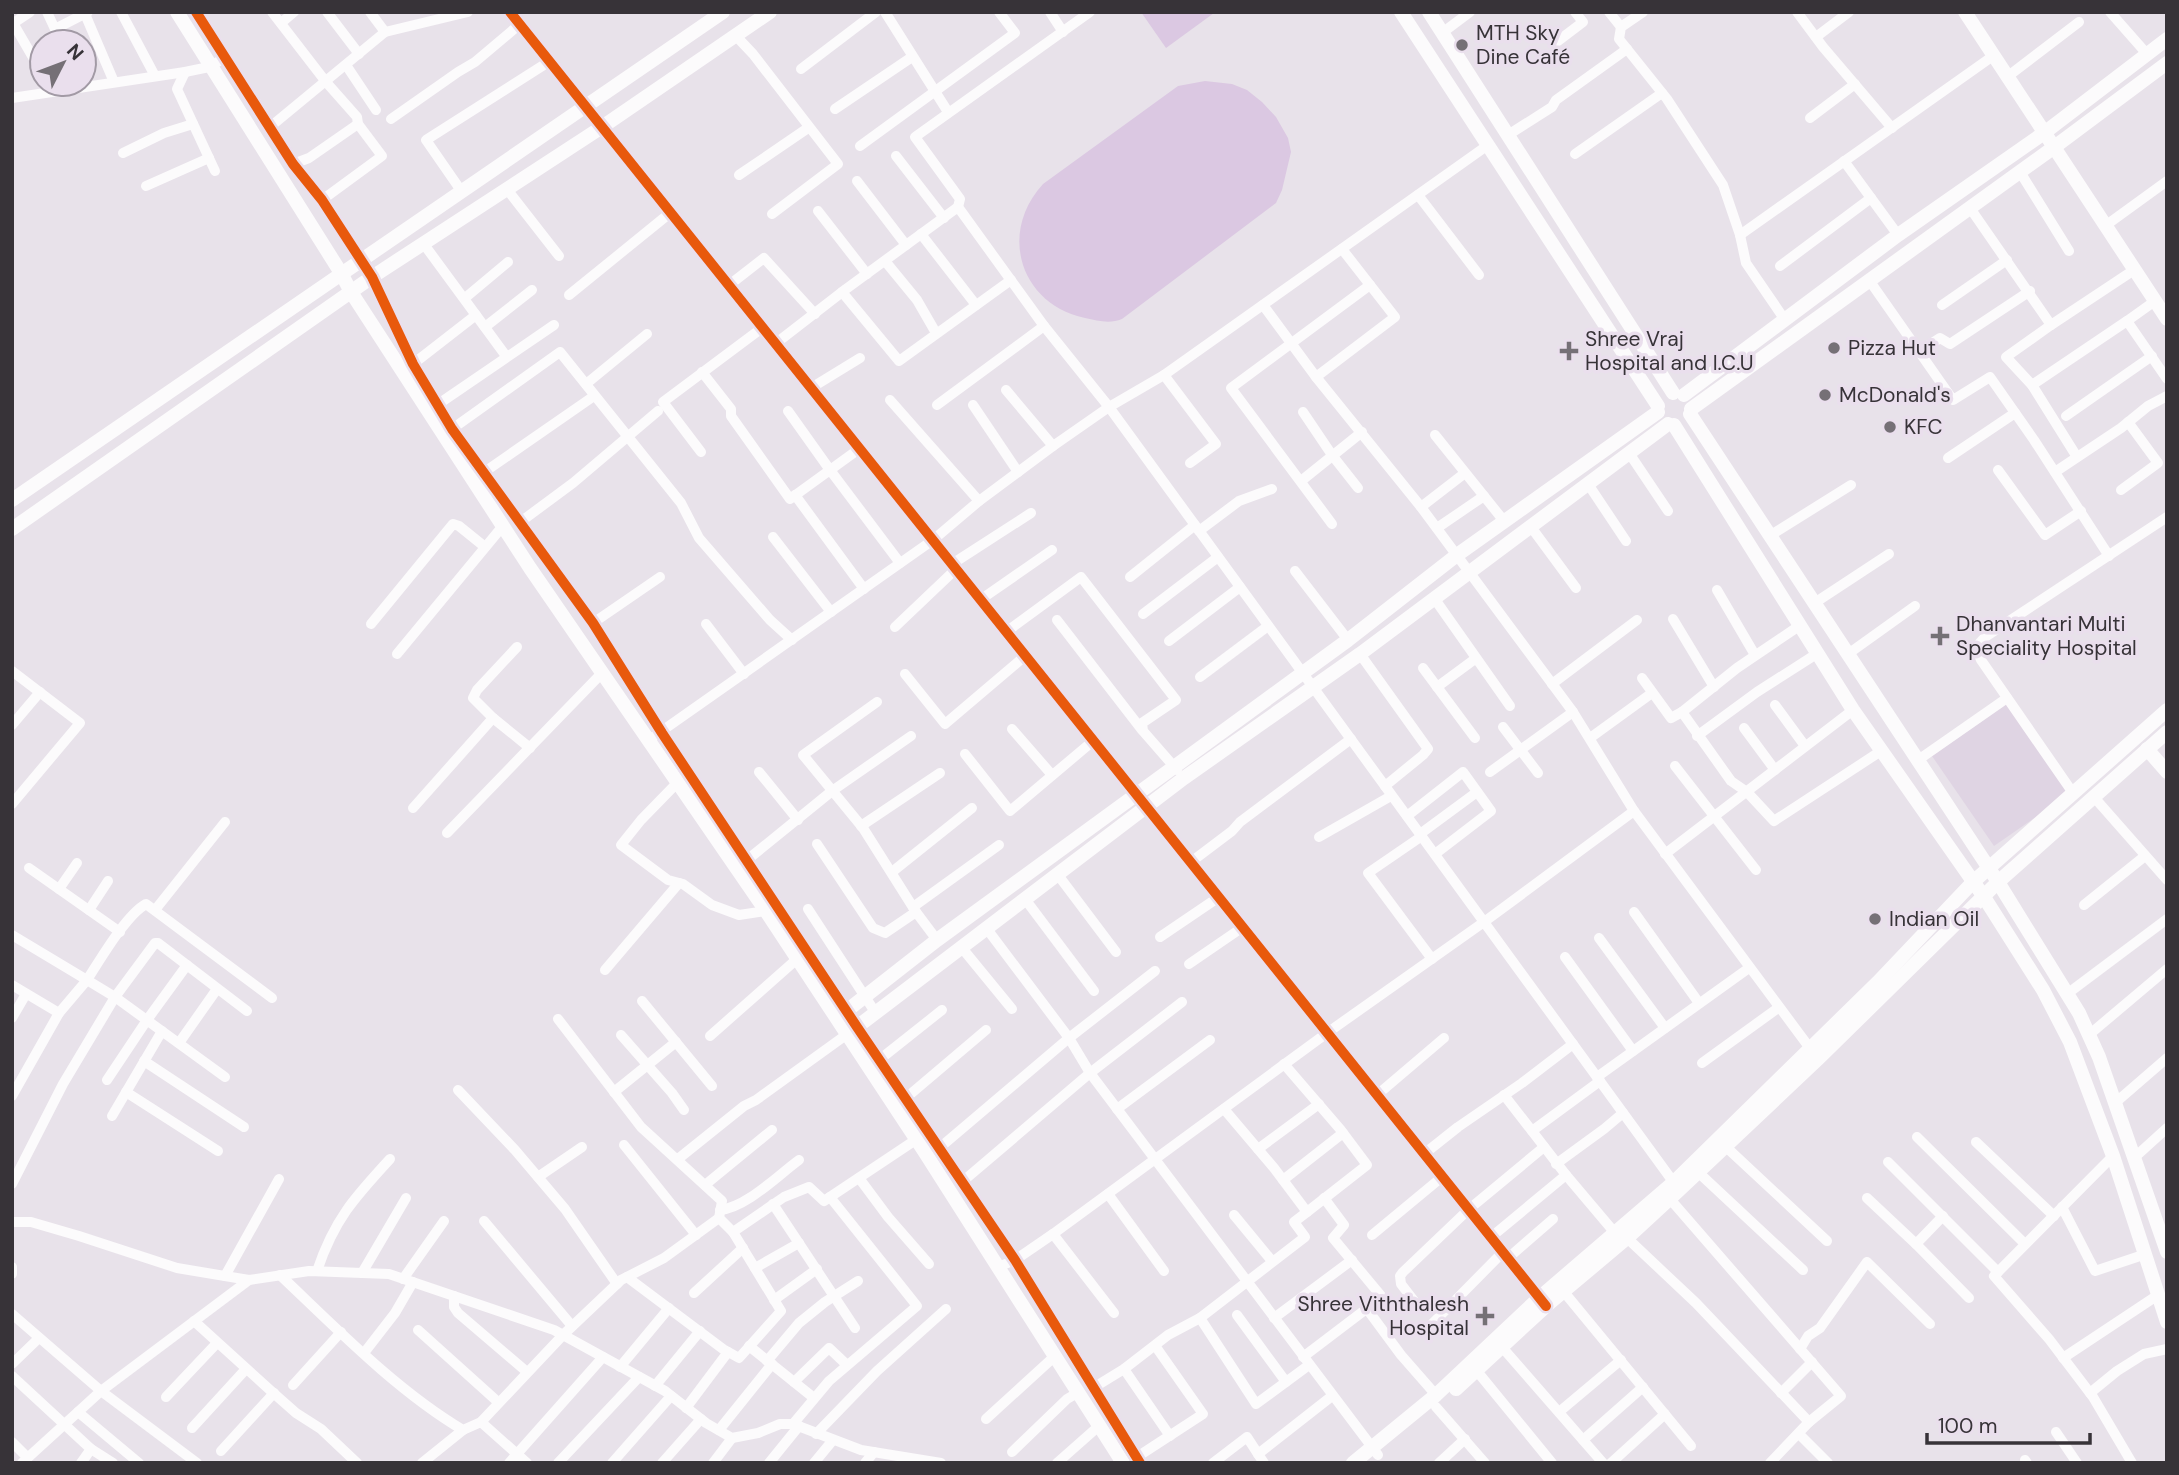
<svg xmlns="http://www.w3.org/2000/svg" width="2179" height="1475" font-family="'DM Sans',sans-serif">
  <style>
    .built { fill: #dfd4e3 }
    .green { fill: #dbc8e2 }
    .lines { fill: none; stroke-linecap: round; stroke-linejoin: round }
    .street { stroke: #fcfbfc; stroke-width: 10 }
    .secondary { stroke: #fcfbfc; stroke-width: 14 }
    .cycleway-casing { stroke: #eadfed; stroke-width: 15 }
    .cycleway { stroke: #e8590c; stroke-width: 10 }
    .poi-dot { fill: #757076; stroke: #eadfed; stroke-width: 2.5 }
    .labels { text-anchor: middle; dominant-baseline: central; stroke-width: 7; stroke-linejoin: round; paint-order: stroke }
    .poi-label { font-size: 21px; fill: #373338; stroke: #eadfed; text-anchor: start }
  </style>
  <rect width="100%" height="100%" fill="#e8e2ea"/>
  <polygon class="built" points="2007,704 2069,794 1994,846 1932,756"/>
  <g class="green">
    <polygon points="1141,12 1214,12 1214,13 1166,48"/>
    <path d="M1205,81l27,3 15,6 15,12 14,15 12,21 3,14 -9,38 -6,13 -154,116c-12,5 -24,2 -37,-1 -65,-14 -87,-85 -42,-134l135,-98z"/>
  </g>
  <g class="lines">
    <g class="street">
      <polyline points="47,12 61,42"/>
      <polyline points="121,12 155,76"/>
      <polyline points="272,12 326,82 357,117 358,124 382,156 322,200"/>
      <polyline points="327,12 359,54"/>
      <polyline points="370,12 385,32"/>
      <polyline points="885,12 948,112"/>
      <polyline points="1050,12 1063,32"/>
      <polyline points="1609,12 1621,27"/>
      <polyline points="1643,12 1621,27 1619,39 1667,99 1723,185 1740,235 1746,263 1785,320"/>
      <polyline points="1797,12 1823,47 1892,128"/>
      <polyline points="2110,12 2147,54"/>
      <polyline points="85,14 114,82"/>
      <polyline points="13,23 42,73"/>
      <polyline points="281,23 294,12"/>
      <polyline points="12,24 30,12"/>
      <polyline points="55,29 88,12"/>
      <polyline points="1442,33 1470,12"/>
      <polyline points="736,36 753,54 838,164 772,214"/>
      <polyline points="1816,37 1849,12"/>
      <polyline points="1558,41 1583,22 1575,12"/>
      <polyline points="346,65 376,110"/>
      <polyline points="801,69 876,12"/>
      <polyline points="185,72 177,89 215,171"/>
      <polyline points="2007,77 2079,22"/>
      <polyline points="12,98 185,72 209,67 226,57"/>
      <polyline points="835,109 912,57"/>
      <polyline points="1810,118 1855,84"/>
      <polyline points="391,119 458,72 475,62 520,24"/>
      <polyline points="270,127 385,32 468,12"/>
      <polyline points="1508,135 1552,107 1556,100 1627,49"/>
      <polyline points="860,146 1015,33 999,12"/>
      <polyline points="123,153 164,133 193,124"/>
      <polyline points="1575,154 1662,93"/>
      <polyline points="896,156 944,218"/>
      <polyline points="1844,161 1898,235"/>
      <polyline points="293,164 309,158 358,124"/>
      <polyline points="2020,172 2069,251"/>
      <polyline points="739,175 808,128"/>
      <polyline points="857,181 906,245"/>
      <polyline points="146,186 209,158"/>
      <polyline points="506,188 559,256"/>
      <polyline points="462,192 426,140 550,61"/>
      <polyline points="1418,195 1479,275"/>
      <polyline points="958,207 960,199 915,137 1090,12"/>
      <polyline points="1970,208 2051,325 2006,357 2032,385 2077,457"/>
      <polyline points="818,211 867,274"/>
      <polyline points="2105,226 2167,181"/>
      <polyline points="921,234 976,305"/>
      <polyline points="1740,235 1993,56"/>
      <polyline points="423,243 506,356"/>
      <polyline points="885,261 917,300 936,333"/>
      <polyline points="1780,266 1871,198"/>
      <polyline points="1869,280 1953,400 1990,377 2034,440 2109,556"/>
      <polyline points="728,286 764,258 815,314"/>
      <polyline points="842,292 899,361 1011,280"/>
      <polyline points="569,295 670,213"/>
      <polyline points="465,298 508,262"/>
      <polyline points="2155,301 2127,321 2167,379"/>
      <polyline points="1263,305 1316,377 1421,507 1573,712 1634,811 1812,1051"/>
      <polyline points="1942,305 2007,260"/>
      <polyline points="2051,325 2134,270"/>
      <polyline points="485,327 532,290"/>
      <polyline points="775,344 846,289 958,207 1044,326 1109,407 1677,1187"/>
      <polyline points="1920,351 1940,338 1950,344 2030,291"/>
      <polyline points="413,364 476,315"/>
      <polyline points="702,372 731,409 731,416 790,499 859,449"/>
      <polyline points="1164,375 1216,444 1190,463"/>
      <polyline points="1316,377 1395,317 1342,249"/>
      <polyline points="586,384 647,334"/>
      <polyline points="2032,385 2127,321"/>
      <polyline points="811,388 860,358"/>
      <polyline points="1006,390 1053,446"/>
      <polyline points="890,400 979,501"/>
      <polyline points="437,405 554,325"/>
      <polyline points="937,405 1044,326"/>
      <polyline points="973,405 1018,472"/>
      <polyline points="788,411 830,470 900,563"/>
      <polyline points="1303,412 1332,455 1358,488"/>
      <polyline points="2066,416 2152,356"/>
      <polyline points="452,429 560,352 681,503 699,538 770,620 792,640"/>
      <polyline points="1435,435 1504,521"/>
      <polyline points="701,452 663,402 762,328"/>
      <polyline points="1629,453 1668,511"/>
      <polyline points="1948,458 2015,413"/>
      <polyline points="1998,470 2045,535 2081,511"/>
      <polyline points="2055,472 2121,428 2148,406 2167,396"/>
      <polyline points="483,473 594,396"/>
      <polyline points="1301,481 1362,432"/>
      <polyline points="1588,484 1626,541"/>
      <polyline points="2121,490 2158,463 2128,422"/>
      <polyline points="795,495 864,589"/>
      <polyline points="1421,507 1465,473"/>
      <polyline points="519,523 573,483 658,411"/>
      <polyline points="1332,524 1231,388 1370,285"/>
      <polyline points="1531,527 1576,588"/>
      <polyline points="1437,528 1484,496"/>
      <polyline points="1199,531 1239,501 1272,489"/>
      <polyline points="1771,535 1851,485"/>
      <polyline points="773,537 831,612"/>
      <polyline points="952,564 1031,513"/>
      <polyline points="1295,571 1348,640"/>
      <polyline points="1130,577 1195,525"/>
      <polyline points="1717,590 1755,655"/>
      <polyline points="1434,598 1510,706"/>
      <polyline points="980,600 1052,550"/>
      <polyline points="1816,602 1889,554"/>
      <polyline points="1143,614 1218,557"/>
      <polyline points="1673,619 1714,687"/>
      <polyline points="1057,620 1142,730"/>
      <polyline points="593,623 660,577"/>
      <polyline points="371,624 453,524 459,526 485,547"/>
      <polyline points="706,624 744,674"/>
      <polyline points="1799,626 1737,668 1682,712 1731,781 1747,792 1774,821 1881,751"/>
      <polyline points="895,627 956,569"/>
      <polyline points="1006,632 1081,577 1176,700 1142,723 1143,731 1177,770"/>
      <polyline points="1169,641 1240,587"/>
      <polyline points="517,647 477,690 473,698 493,718 530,748"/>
      <polyline points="397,654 502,527"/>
      <polyline points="1360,654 1428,749 1423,755 1385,786"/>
      <polyline points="1848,654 1915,606"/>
      <polyline points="1423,668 1475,738"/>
      <polyline points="12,671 80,723 12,804"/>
      <polyline points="905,674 945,724 1025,656"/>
      <polyline points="1200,677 1268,626"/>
      <polyline points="1642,678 1671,718 1682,712"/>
      <polyline points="1552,684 1637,620"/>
      <polyline points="1437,687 1475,659"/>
      <polyline points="877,702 803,755 863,828 916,912 937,940"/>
      <polyline points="1775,705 1805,746"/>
      <polyline points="12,725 40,692"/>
      <polyline points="1503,727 1538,773"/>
      <polyline points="1744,728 1775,770"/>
      <polyline points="1012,729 1052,775"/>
      <polyline points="1697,736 1757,692 1818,653"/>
      <polyline points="1590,738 1652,693"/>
      <polyline points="649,740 933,540 979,501 1053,446 1109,407 1164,375 1488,145"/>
      <polyline points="965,754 1010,811 1093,741"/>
      <polyline points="1918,760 2007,698"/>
      <polyline points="1675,766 1756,870"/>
      <polyline points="759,772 798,820"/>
      <polyline points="1490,772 1573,712"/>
      <polyline points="678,782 641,820 621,845 668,880 683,884 712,905 739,915 766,911"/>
      <polyline points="2073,793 1981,660 1976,647 1985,637 2167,517"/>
      <polyline points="2093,796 2167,880"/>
      <polyline points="413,808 493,718"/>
      <polyline points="1407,816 1463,772 1491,811 1435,854"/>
      <polyline points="861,826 940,773"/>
      <polyline points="447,833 602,673"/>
      <polyline points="1420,834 1477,792"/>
      <polyline points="1422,836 1368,873 1432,959"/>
      <polyline points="1319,837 1391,796"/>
      <polyline points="817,844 873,928 885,933 916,912"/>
      <polyline points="1665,854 1853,710"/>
      <polyline points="747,860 832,791 911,736"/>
      <polyline points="1191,862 1232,831 1240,822 1351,739"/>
      <polyline points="29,868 120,932"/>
      <polyline points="892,872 972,808"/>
      <polyline points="1058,875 1116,952"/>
      <polyline points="59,889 77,863"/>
      <polyline points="1025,899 1094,991"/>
      <polyline points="2084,905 2145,856"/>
      <polyline points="913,907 999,845"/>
      <polyline points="808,909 875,1012"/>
      <polyline points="89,910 108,881"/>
      <polyline points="155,910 225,822"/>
      <polyline points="1634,912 1699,1003"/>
      <polyline points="987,929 1069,1038 1090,1073 1378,1455"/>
      <path d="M12,935l75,45c13,-20 39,-65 59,-76l126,94"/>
      <polyline points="1160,937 1219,897"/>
      <polyline points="1599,938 1665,1028"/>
      <polyline points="962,948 1012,1009"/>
      <polyline points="1565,957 1633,1051"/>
      <polyline points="1189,964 1243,927"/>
      <polyline points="605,970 679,883"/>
      <polyline points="12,985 59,1013"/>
      <polyline points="2067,994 2167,919"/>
      <polyline points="642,1001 712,1086"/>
      <polyline points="12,1018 26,994"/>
      <polyline points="558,1019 641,1127 722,1201 719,1218"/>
      <polyline points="2090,1034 2167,969"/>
      <polyline points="621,1035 672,1093 684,1110"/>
      <polyline points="710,1036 797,959"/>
      <polyline points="179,1043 217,989"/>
      <polyline points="879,1060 942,1010"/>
      <polyline points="144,1061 244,1127"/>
      <polyline points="1702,1063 1778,1008"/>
      <polyline points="1597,1077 1749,968"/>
      <polyline points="107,1080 147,1020 187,965"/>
      <polyline points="458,1090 515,1150 565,1209 617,1284"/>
      <polyline points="126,1092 218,1151"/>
      <polyline points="614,1092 676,1042"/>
      <polyline points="1377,1095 1444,1038"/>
      <polyline points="1504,1095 1532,1131"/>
      <polyline points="12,1096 59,1013 87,980 115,997 225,1077"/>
      <polyline points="907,1097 986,1030"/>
      <polyline points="2115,1103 2167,1058"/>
      <polyline points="1117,1109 1210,1040"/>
      <polyline points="1224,1109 1274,1168 1307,1212 1367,1165 1340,1129 1284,1064"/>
      <polyline points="112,1116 162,1031"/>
      <polyline points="1917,1137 2025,1244"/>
      <polyline points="1976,1142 2054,1216"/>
      <polyline points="624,1145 696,1235"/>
      <polyline points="1725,1146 1827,1241"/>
      <polyline points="1258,1149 1319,1104"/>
      <polyline points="937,1150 1069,1038 1155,971"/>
      <polyline points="1424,1154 1458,1127 1522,1083 1573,1044"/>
      <polyline points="2113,1156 1994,1276 2049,1339 2093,1397 2132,1463"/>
      <polyline points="2135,1157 2167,1128"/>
      <polyline points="678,1159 744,1106 756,1100 846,1035"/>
      <polyline points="1888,1162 1998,1272"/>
      <polyline points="1556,1164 1604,1129 1623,1113"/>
      <polyline points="1699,1173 1803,1270"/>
      <polyline points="1566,1175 1615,1233"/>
      <polyline points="538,1177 582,1147"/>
      <polyline points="859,1178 888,1217 929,1264"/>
      <polyline points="1283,1180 1343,1133"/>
      <polyline points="962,1182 1090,1073 1182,1002"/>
      <polyline points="12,1184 63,1084 115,997 155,943 158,943 247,1011"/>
      <polyline points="705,1185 772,1130"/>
      <polyline points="1108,1194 1164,1271"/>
      <polyline points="1867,1198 1916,1244 1943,1216"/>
      <polyline points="1670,1199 1841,1396 1809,1422 1770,1463"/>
      <polyline points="773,1204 855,1328"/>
      <polyline points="2062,1207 2095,1271 2143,1255"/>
      <path d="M720,1210c27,-3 57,-34 79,-50"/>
      <polyline points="1234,1215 1272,1261"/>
      <polyline points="484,1221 572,1326"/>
      <polyline points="12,1222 31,1222 79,1236 177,1268 249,1280 309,1271 389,1274 554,1330 665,1391 706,1423 732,1438 758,1433 780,1424 793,1424 861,1450 941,1463"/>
      <polyline points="1053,1234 1114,1313"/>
      <polyline points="1372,1235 1442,1177"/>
      <polyline points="1490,1238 1566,1175 1532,1131 1600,1081"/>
      <polyline points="1627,1238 1696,1303 1809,1422"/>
      <polyline points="1916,1244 1969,1298"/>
      <polyline points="1507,1259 1553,1219"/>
      <polyline points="12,1267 12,1274"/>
      <polyline points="998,1267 1015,1260 1053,1234 1327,1033 1484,922 1634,811"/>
      <polyline points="755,1268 799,1243"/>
      <path d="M317,1271c17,-51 37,-73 73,-112"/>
      <polyline points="362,1273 406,1198"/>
      <path d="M280,1275c56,53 117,116 183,155l18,-8 82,-87 58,-55 43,-22 55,-40 14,14 51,-35 25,-10 15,14 93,-62"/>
      <polyline points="225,1276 279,1179"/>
      <polyline points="627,1277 723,1349 739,1358 781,1311 733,1232"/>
      <polyline points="403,1279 444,1221"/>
      <polyline points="1564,1292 1691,1446"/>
      <polyline points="694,1293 743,1248"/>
      <polyline points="454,1296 454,1307 458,1313 527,1372"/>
      <polyline points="774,1300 817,1269"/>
      <polyline points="1418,1306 1401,1284 1400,1276 1403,1272 1468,1210 1544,1147"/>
      <polyline points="1367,1309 1401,1355 1436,1395"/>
      <polyline points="12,1314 101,1391 22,1463"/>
      <polyline points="1237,1315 1286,1382"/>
      <polyline points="1200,1318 1256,1404 1309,1365"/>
      <polyline points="1274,1318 1352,1260"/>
      <polyline points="194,1321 270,1390 296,1413 321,1429 357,1463"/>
      <polyline points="1431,1325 1502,1253"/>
      <polyline points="418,1330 498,1402"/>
      <polyline points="749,1346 814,1398"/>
      <polyline points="1501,1346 1603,1463"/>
      <polyline points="1800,1349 1808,1336 1820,1328 1867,1262 1930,1324"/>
      <polyline points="364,1353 395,1313 413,1282"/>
      <polyline points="1303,1357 1382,1297 1333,1238 1344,1225 1324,1198"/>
      <polyline points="2063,1358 2158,1295"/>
      <polyline points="767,1361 799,1323 825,1302 858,1281"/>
      <polyline points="12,1364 39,1338"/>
      <polyline points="620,1367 669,1308"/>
      <polyline points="1124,1369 1170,1436"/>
      <polyline points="1476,1370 1552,1463"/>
      <polyline points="12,1376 91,1449 81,1463"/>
      <polyline points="794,1382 829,1348 847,1365"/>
      <polyline points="293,1385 341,1332"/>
      <polyline points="655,1386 700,1331"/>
      <polyline points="1093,1388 1124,1369 1168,1335 1200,1318 1305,1237 1294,1222 1307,1212"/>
      <polyline points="1781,1393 1812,1362"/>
      <polyline points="2090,1393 2117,1371 2144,1354 2167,1349"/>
      <polyline points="166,1397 217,1343"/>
      <polyline points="1436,1407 1485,1463"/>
      <polyline points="686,1408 728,1352"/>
      <polyline points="78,1412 139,1463"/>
      <polyline points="1559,1412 1621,1360"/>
      <polyline points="986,1419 1055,1356"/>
      <polyline points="481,1422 527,1463"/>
      <polyline points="793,1424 829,1381 917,1306 830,1197"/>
      <polyline points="192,1428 246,1369"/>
      <polyline points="719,1430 772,1364"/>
      <polyline points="2056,1432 2077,1463"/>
      <polyline points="816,1434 877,1371 946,1309"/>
      <polyline points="1799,1434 1828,1463"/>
      <polyline points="1583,1440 1643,1387"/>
      <polyline points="12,1442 27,1457"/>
      <polyline points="91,1449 113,1463"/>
      <polyline points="221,1451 274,1393"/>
      <polyline points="1012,1452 1067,1399 1079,1392"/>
      <polyline points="1137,1457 1203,1414 1156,1347"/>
      <polyline points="2025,1460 2027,1463"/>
      <polyline points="197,1463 101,1391 249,1280"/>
      <polyline points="422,1463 463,1430"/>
      <polyline points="509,1463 603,1357"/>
      <polyline points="558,1463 639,1377"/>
      <polyline points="612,1463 671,1396"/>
      <polyline points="662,1463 701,1419"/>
      <polyline points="713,1463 732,1438"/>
      <polyline points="769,1463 799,1426"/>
      <polyline points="814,1463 833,1440"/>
      <polyline points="865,1463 874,1452"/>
      <polyline points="1057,1463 1100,1425"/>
      <polyline points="1213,1463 1247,1437 1258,1454"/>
      <polyline points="1264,1463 1258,1454 1332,1396"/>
      <polyline points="1439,1463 1465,1439"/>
      <polyline points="1611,1463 1665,1414"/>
    </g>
    <g class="secondary">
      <polyline points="177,12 341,273 351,292 530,568 766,911 924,1151 1123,1463"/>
      <polyline points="196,12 293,164 322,200 372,277 413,364 452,429 593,623 662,733 857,1027 1015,1260 1140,1463"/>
      <polyline points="510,12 1546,1306"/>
      <polyline points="1401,12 1658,406"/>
      <polyline points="1429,12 1673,393"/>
      <polyline points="1965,12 2167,319"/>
      <polyline points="1684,395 1898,235 2044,133 2167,39"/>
      <polyline points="1691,409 2053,148 2167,63"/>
      <polyline points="1690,414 1998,882 2079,1013 2099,1057 2167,1252"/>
      <polyline points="1674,425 1853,710 1984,897 2043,990 2070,1042 2113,1156 2167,1322"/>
      <polyline points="12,500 723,12"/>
      <polyline points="12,529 372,277 602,127 770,12"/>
      <polyline points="2147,749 2167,772"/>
      <polyline points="840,1016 937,940 1348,640 1457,555 1658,412"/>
      <polyline points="849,1033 1184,778 1360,654 1668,424"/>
      <polyline points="1456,1389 1546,1306 1627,1238 1679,1190 1819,1058 1998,882 2167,732"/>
      <polyline points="1353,1463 1436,1395 1539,1298 1674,1182 1878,982 1973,882 2167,710"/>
    </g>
    <defs>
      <g id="cycleway">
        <polyline points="196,12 293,164 322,200 372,277 413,364 452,429 593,623 662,733 857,1027 1015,1260 1140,1463"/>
        <polyline points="510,12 1546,1306"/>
      </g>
    </defs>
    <use href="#cycleway" class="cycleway-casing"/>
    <use href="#cycleway" class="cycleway"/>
  </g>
  <g class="poi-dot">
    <circle cx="1462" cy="45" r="7"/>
    <circle cx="1834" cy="348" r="7"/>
    <path d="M1565.5 340.5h7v7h7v7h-7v7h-7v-7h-7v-7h7z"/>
    <circle cx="1825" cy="395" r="7"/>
    <circle cx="1890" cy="427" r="7"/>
    <path d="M1936.5 625.5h7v7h7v7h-7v7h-7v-7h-7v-7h7z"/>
    <circle cx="1875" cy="919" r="7"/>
    <path d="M1481.5 1305.5h7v7h7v7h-7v7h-7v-7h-7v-7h7z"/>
  </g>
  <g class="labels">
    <g class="poi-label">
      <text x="1476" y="33">MTH Sky<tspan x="1476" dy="24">Dine Café</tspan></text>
      <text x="1585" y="339">Shree Vraj<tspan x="1585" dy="24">Hospital and I.C.U</tspan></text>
      <text x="1848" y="348">Pizza Hut</text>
      <text x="1839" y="395">McDonald's</text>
      <text x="1904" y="427">KFC</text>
      <text x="1956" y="624">Dhanvantari Multi<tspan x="1956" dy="24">Speciality Hospital</tspan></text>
      <text x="1889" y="919">Indian Oil</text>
      <text x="1469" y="1304" text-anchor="end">Shree Viththalesh<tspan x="1469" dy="24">Hospital</tspan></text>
    </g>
  </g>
  <rect width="2179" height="1475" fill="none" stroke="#373338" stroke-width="28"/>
  <g transform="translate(63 63) rotate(48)"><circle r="33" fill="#eadfed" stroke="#a29aa5" stroke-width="2"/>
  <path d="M0-5L12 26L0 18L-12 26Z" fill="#757076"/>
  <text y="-10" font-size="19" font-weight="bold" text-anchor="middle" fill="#373338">N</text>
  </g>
  <path d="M1927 1433v10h163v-10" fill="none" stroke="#373338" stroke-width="3.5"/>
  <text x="1938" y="1433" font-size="21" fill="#373338" stroke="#eadfed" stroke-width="5" paint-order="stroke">100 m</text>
</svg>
